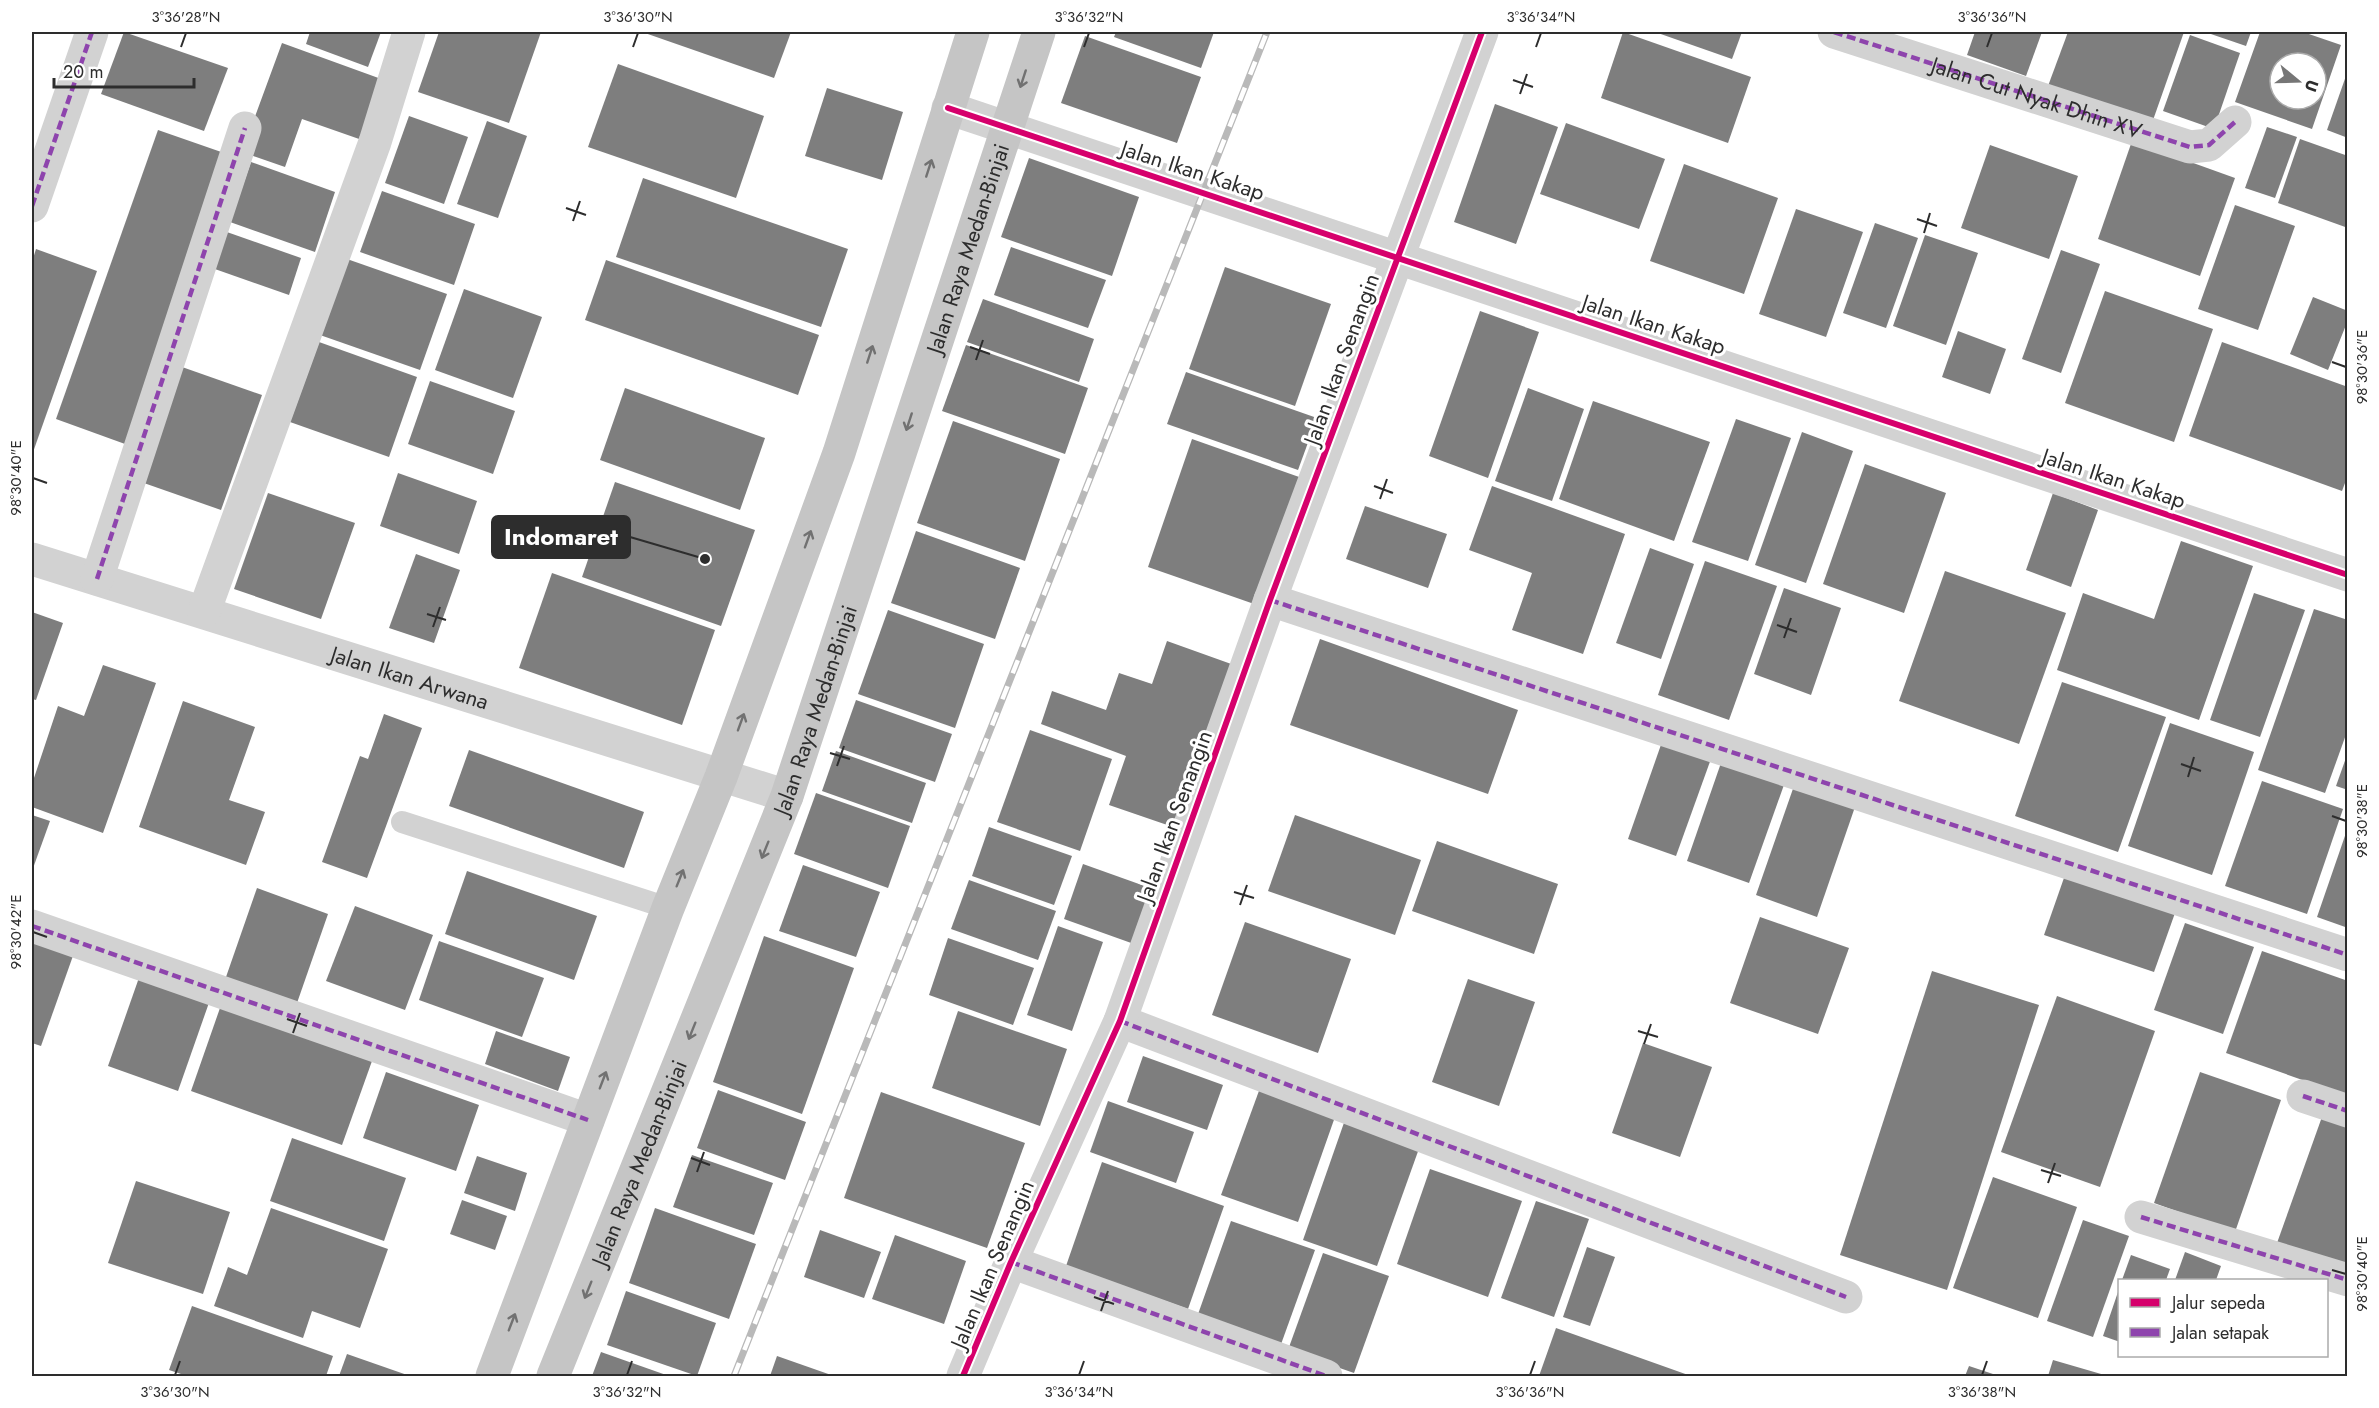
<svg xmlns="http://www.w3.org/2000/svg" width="2379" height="1408" font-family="Jost,sans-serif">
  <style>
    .building { fill: #7e7e7e; fill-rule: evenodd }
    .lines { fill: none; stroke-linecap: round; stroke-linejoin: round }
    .service { stroke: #d2d2d2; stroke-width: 22 }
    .minor { stroke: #d2d2d2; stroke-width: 33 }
    .tertiary { stroke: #d2d2d2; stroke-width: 33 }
    .primary { stroke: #c5c5c5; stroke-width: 33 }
    .rail-casing { stroke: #b9b9b9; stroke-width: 7 }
    .rail { stroke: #fff; stroke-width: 4.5; stroke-dasharray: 14; stroke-linecap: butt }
    .quiet { stroke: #8e44ad; stroke-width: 4.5; stroke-dasharray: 9 4.5; stroke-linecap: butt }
    .cycleway-casing { stroke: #fff; stroke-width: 10 }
    .cycleway { stroke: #d6006c; stroke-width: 6 }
    .oneway { stroke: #717171 }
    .ticks { fill: none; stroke: #2d2d2d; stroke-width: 2 }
    .labels { text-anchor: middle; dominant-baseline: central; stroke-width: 6; stroke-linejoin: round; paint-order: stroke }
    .street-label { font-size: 22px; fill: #2d2d2d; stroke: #fff }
    .leader { fill: none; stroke: #2d2d2d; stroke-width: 2 }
    .callout-dot { fill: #2d2d2d; stroke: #fff; stroke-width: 2 }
    .callout { fill: #2d2d2d; stroke: #2d2d2d; stroke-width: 2 }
    .callout-label { font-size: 24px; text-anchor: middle; font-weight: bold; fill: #fff }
    .neatline { fill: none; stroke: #2d2d2d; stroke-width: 2 }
    .ticks-label { font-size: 15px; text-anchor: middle; fill: #2d2d2d }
  </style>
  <rect width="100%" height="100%" fill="#fff"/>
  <g class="building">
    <polygon points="124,32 228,68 204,131 101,94"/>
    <polygon points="310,32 381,32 368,67 306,44"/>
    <polygon points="439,32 541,32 509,123 418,92"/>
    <polygon points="642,32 791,32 774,78"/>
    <polygon points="1116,32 1214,32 1201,68 1114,37"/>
    <polygon points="1623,32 1751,77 1728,143 1601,98"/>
    <polygon points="1655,32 1742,32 1732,59"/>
    <polygon points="1975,32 2042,32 2026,76 1967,55"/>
    <polygon points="2068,32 2184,32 2152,123 2048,86"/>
    <polygon points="2205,32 2251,32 2246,46"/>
    <path d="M2260,32h43l38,13 -29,84 -77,-27zM2280,63h36v36h-36z"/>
    <polygon points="2190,35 2240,53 2214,129 2163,111"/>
    <polygon points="1085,36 1201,77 1177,143 1061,103"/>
    <polygon points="282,43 384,80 362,140 302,119 285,167 242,152"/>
    <polygon points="618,64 764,116 736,198 588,147"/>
    <polygon points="2347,73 2348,73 2348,138 2327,130"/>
    <polygon points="827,88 903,112 882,180 805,156"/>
    <polygon points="1495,104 1558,127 1516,244 1454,222"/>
    <polygon points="409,116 468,137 444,204 385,183"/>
    <polygon points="487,121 527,136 498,218 457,204"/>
    <polygon points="1566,123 1665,159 1639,229 1540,194"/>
    <polygon points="2267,127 2297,137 2275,198 2245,188"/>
    <polygon points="158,130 227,154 125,444 56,419"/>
    <polygon points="2300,139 2348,156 2348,228 2278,203"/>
    <polygon points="2132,141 2235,178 2200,276 2098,239"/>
    <polygon points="1990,145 2078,176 2049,259 1961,228"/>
    <polygon points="1029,158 1139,197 1112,276 1001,237"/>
    <polygon points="251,162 335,192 315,252 230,222"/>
    <polygon points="1684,164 1778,198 1744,294 1650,261"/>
    <polygon points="643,178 848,249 821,327 616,257"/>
    <polygon points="382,191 475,224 454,285 360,252"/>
    <polygon points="2235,205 2295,226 2258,330 2198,309"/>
    <polygon points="1796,209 1863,232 1826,337 1759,314"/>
    <polygon points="1875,223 1918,238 1886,328 1843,313"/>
    <polygon points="224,231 301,258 289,295 212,268"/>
    <polygon points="1925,235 1978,253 1946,345 1893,326"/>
    <polygon points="1011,247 1106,280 1088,328 994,295"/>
    <polygon points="36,249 97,271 32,455 32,262"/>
    <polygon points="2061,250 2100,264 2061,373 2022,359"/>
    <polygon points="347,259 447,294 420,370 320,335"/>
    <polygon points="606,260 819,335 798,395 585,320"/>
    <polygon points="1225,267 1331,304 1295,406 1189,369"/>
    <polygon points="464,289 542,317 513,398 435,370"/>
    <polygon points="2105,291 2213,329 2174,442 2065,403"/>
    <polygon points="2313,297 2348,311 2348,320 2328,370 2290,354"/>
    <polygon points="983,299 1094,339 1079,382 967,342"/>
    <polygon points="1480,311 1539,332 1488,478 1429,456"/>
    <polygon points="1958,331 2006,349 1990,394 1942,377"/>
    <polygon points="319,342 417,377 389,457 290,422"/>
    <polygon points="2222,342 2348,387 2348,475 2342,491 2189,436"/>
    <polygon points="966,345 1088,388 1065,454 942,411"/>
    <polygon points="182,367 262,395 221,510 141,482"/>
    <polygon points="1186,372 1317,418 1298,470 1167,424"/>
    <polygon points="430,381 515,411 493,474 408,444"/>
    <polygon points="625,388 765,438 740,510 600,460"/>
    <polygon points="1528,388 1584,409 1552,501 1495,481"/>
    <polygon points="1593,401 1710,442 1674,541 1559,499"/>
    <polygon points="1736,419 1791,438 1748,561 1692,542"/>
    <polygon points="953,421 1060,459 1025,561 917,523"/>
    <polygon points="1802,432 1853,451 1806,583 1755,565"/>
    <polygon points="1192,439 1302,478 1257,605 1148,567"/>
    <polygon points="1865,464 1946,493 1904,613 1823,584"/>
    <polygon points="398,473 477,501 459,554 380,526"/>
    <polygon points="615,482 755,530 721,626 582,577"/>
    <polygon points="1492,486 1625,534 1583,654 1512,630 1532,573 1469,550"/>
    <polygon points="268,493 355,523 321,619 234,589"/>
    <polygon points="2053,493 2098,510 2071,587 2026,570"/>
    <polygon points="1365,506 1447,534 1428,588 1346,559"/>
    <polygon points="916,531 1020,568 995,639 891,603"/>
    <polygon points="2181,541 2253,566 2199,720 2057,670 2083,593 2154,619"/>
    <polygon points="1650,548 1694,564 1661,659 1616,643"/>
    <polygon points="416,554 460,570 434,643 389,628"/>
    <polygon points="1705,561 1777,586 1729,720 1658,695"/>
    <polygon points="1945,571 2066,613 2019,744 1899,701"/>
    <polygon points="552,573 715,630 682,725 519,668"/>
    <polygon points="1784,588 1841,608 1811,695 1754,674"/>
    <polygon points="2254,593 2305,610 2260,737 2210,720"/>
    <polygon points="2314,609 2348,620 2348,729 2325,793 2258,770"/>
    <polygon points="888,610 984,644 955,728 858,694"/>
    <polygon points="32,612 63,623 36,700 32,699"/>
    <polygon points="1320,639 1518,710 1488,794 1290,725"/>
    <polygon points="1167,641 1234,665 1176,828 1109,805 1126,756 1041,724 1052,691 1106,710 1119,673 1152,684"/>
    <polygon points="103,665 156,683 103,833 32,807 32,784 58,706 84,716"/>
    <polygon points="2062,682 2166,717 2118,852 2015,816"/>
    <polygon points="856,700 952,734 935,782 839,748"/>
    <polygon points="183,701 255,727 229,800 265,812 246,865 139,827"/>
    <polygon points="384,714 422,728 367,878 322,862 360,756 368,759"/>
    <polygon points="2170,723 2254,752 2212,875 2128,846"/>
    <polygon points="1030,730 1112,759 1080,851 997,822"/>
    <polygon points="1663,739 1712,756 1676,856 1628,839"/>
    <polygon points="469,750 644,812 624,868 449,806"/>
    <polygon points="836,751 926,783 912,823 822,791"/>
    <polygon points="2347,755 2348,755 2348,790 2336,786"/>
    <polygon points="1722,760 1785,782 1749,883 1687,861"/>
    <polygon points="2262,781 2343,809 2307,914 2225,886"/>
    <polygon points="1795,783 1856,804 1817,917 1756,895"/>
    <polygon points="816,793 910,826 888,888 794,854"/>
    <polygon points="32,815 50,821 32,871"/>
    <polygon points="1295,815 1421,860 1395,935 1268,891"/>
    <polygon points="989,827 1072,856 1054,905 972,876"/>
    <polygon points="2347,830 2348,830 2348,928 2317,917"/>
    <polygon points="1437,841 1558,884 1534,954 1412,911"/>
    <polygon points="1083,864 1153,889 1134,944 1064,919"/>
    <polygon points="803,865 880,892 856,957 779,931"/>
    <polygon points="467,871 597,916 574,980 445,934"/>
    <polygon points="2065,875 2175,913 2154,972 2044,935"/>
    <polygon points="969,880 1056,911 1038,960 951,929"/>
    <polygon points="257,888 328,914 297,1003 226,977"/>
    <polygon points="355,906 433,935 405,1010 326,981"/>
    <polygon points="1760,917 1849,948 1818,1034 1730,1003"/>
    <polygon points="1245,922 1351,959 1318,1053 1212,1015"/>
    <polygon points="2185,923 2254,947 2223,1034 2154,1010"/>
    <polygon points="1058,926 1103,942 1072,1031 1027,1015"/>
    <polygon points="764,936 854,968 802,1114 713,1082"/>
    <polygon points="32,938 74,953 41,1046 32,1043"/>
    <polygon points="948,938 1034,968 1013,1025 929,995"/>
    <polygon points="439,941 544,978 522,1037 419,1000"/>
    <polygon points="2262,951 2348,981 2348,1096 2226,1053"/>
    <polygon points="1932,971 2039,1005 1947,1290 1840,1255"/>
    <polygon points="141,972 211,997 178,1091 108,1066"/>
    <polygon points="1468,979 1535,1002 1499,1106 1432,1082"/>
    <polygon points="2057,996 2155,1031 2100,1187 2001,1152"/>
    <polygon points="220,1008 372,1061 342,1145 191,1091"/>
    <polygon points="958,1011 1067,1049 1040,1126 932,1088"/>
    <polygon points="496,1031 570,1057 558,1091 485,1064"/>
    <polygon points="1643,1043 1712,1067 1680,1157 1612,1133"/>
    <polygon points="1143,1056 1223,1085 1207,1130 1127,1102"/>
    <polygon points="386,1072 479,1105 456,1171 363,1138"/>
    <polygon points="2200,1072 2281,1100 2235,1232 2154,1203"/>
    <polygon points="1260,1088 1336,1114 1298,1222 1221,1195"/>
    <polygon points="718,1090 806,1122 785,1180 697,1148"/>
    <polygon points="881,1092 1025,1143 987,1248 844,1198"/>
    <polygon points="1108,1101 1194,1132 1176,1183 1090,1152"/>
    <polygon points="2323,1114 2348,1123 2348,1269 2277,1243"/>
    <polygon points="1346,1117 1421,1143 1377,1266 1303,1240"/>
    <polygon points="292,1138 406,1178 384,1241 270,1201"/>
    <polygon points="692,1155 773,1183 754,1235 673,1207"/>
    <polygon points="477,1156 527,1173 515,1211 464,1193"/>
    <polygon points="1102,1162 1224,1206 1188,1309 1066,1266"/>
    <polygon points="1430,1169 1522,1201 1488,1297 1397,1264"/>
    <polygon points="1993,1177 2077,1207 2038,1318 1953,1288"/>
    <polygon points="136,1181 230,1212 203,1294 108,1263"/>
    <polygon points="462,1200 507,1216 495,1250 450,1234"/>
    <polygon points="1536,1201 1589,1219 1554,1317 1501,1298"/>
    <polygon points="271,1208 388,1249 360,1328 312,1311 303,1338 214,1306 228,1267 247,1275"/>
    <polygon points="655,1208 756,1244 729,1319 629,1283"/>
    <polygon points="2083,1220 2129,1236 2093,1337 2047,1321"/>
    <polygon points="1231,1221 1315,1250 1280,1347 1197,1317"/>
    <polygon points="820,1230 881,1252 864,1298 804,1277"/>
    <polygon points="895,1235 966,1261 944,1324 872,1299"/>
    <polygon points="1587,1247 1615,1257 1590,1326 1563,1317"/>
    <polygon points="2185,1252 2221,1266 2216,1280 2175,1280"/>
    <polygon points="1323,1253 1389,1276 1354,1373 1288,1350"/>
    <polygon points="2131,1255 2170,1269 2166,1280 2122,1280"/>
    <polygon points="2119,1289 2120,1289 2120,1342 2103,1336"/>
    <polygon points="626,1291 716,1323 697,1376 607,1345"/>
    <polygon points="192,1306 333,1356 326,1376 187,1376 169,1370"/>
    <polygon points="1556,1328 1691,1376 1539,1376"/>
    <polygon points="601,1352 669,1376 592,1376"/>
    <polygon points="347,1354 410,1376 339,1376"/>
    <polygon points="777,1356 834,1376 770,1376"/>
    <polygon points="2053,1360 2108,1376 2048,1376"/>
    <polygon points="1969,1366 1999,1376 1965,1376"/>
  </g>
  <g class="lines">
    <polyline class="service" points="402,822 668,908"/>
    <g class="minor">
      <polyline points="1834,32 2190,147 2209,145 2235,122"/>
      <polyline points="32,206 92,32"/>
      <path id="s1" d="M32,559l755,237"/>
      <polyline points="97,579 245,128"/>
      <polyline points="1270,600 2348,955"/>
      <polyline points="204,612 375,142 409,32"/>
      <polyline points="32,926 588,1120"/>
      <polyline points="1120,1021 1846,1297"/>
      <polyline points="2303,1096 2348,1111"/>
      <polyline points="2141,1217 2348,1280"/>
      <polyline points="1011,1262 1326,1376"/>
      <polyline points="963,1376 1011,1262 1120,1021 1270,600 1482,32"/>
    </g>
    <polyline class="tertiary" points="948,108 2348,575"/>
    <g class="primary">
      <polyline points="492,1376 668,908 721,777 839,453 973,32"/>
      <path id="s2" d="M553,1376l234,-580 252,-764"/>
    </g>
    <defs>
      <polyline id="rail" points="734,1376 1267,32"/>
    </defs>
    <use href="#rail" class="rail-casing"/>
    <use href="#rail" class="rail"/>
    <g class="quiet">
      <path id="s3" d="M1834,32l356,115 19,-2 26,-23"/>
      <polyline points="32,206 92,32"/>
      <polyline points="97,579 245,128"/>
      <polyline points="1270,600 2348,955"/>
      <polyline points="32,926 588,1120"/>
      <polyline points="1120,1021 1846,1297"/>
      <polyline points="2303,1096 2348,1111"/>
      <polyline points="2141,1217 2348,1280"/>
      <polyline points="1011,1262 1326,1376"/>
    </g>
    <defs>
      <g id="cycleway">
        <polyline points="948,108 2348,575"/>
        <polyline points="963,1376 1011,1262 1120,1021 1270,600 1482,32"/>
      </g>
    </defs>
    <use href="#cycleway" class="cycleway-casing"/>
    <use href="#cycleway" class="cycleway"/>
  </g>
  <defs><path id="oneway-shaft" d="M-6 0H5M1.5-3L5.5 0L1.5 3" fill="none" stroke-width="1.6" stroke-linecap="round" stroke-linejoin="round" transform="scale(1.5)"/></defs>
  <g class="oneway">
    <use href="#oneway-shaft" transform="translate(1023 79) rotate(108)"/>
    <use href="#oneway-shaft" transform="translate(929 168) rotate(-72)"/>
    <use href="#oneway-shaft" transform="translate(870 354) rotate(-72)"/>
    <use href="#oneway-shaft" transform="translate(909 422) rotate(108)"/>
    <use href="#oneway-shaft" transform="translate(808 539) rotate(-70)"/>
    <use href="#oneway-shaft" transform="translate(741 722) rotate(-70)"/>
    <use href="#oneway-shaft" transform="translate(765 850) rotate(112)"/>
    <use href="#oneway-shaft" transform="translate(680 878) rotate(-68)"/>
    <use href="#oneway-shaft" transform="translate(692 1031) rotate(112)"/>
    <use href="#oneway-shaft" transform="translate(603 1080) rotate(-69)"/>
    <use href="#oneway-shaft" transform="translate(588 1290) rotate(112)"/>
    <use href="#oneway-shaft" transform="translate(512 1322) rotate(-69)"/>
  </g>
  <path class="ticks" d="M181,47l5,-14M633,47l5,-14M1084,47l5,-14M1536,47l5,-14M1987,47l5,-14M1513,80l20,7M1520,94l7,-20M566,208l20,7M1917,219l20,7M573,221l7,-20M1924,233l6,-20M970,347l20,7M976,360l7,-20M2332,362l14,5M33,478l14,5M1374,486l19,7M1380,499l7,-20M427,614l19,6M1777,625l20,7M433,627l7,-20M1784,638l7,-20M830,753l20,6M2181,764l20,7M837,766l7,-20M2188,777l6,-20M2332,816l14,5M1234,892l20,6M1240,905l7,-20M33,932l14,5M287,1019l20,7M1638,1031l20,6M293,1033l7,-20M1644,1044l7,-20M691,1158l19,7M2041,1170l20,6M697,1172l7,-20M2048,1183l7,-20M2332,1270l14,4M1094,1297l20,7M1101,1311l7,-20M175,1375l5,-14M627,1375l5,-14M1079,1375l5,-14M1530,1375l5,-14M1982,1375l5,-14"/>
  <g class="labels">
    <g class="street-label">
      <text stroke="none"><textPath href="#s3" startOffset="213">Jalan Cut Nyak Dhin XV</textPath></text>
      <text transform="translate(1193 170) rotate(18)">Jalan Ikan Kakap</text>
      <text stroke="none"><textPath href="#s2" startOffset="1202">Jalan Raya Medan-Binjai</textPath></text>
      <text transform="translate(1654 324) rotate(18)">Jalan Ikan Kakap</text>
      <text transform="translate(1341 359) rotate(-70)">Jalan Ikan Senangin</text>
      <text transform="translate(2114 478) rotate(18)">Jalan Ikan Kakap</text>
      <text stroke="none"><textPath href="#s1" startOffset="396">Jalan Ikan Arwana</textPath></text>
      <text stroke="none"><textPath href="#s2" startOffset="716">Jalan Raya Medan-Binjai</textPath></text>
      <text transform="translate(1174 816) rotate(-70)">Jalan Ikan Senangin</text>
      <text stroke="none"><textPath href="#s2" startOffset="230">Jalan Raya Medan-Binjai</textPath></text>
      <text transform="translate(992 1264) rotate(-67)">Jalan Ikan Senangin</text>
    </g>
  </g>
  <path class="leader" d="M705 559L630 537"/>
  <circle class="callout-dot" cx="705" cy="559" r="6"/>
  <rect class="callout" x="492" y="516" width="138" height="42" rx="6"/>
  <g class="callout-label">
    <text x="561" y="545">Indomaret</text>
  </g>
  <rect width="2379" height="1408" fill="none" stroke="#ffffff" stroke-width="66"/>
  <rect x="2118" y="1279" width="210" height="78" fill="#ffffff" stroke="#ababab" stroke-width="1.5"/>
  <rect x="2130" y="1298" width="30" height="9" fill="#d6006c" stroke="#ababab" stroke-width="1.5"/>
  <text x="2172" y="1309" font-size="18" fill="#2d2d2d">Jalur sepeda</text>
  <rect x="2130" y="1328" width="30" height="9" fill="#8e44ad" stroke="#ababab" stroke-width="1.5"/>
  <text x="2172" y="1339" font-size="18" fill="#2d2d2d">Jalan setapak</text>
  <g transform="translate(2298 81) rotate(109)"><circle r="28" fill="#ffffff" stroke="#ababab" stroke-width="1.5"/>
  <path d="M0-4.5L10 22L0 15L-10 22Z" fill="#767676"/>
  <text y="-9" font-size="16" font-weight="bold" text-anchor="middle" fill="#2d2d2d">U</text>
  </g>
  <path d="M54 78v9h140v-9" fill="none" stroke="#2d2d2d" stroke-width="3"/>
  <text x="63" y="78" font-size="18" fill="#2d2d2d" stroke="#ffffff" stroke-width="4.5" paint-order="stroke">20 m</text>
  <rect x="33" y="33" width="2313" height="1342" class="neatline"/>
  <g class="ticks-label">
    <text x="186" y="22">3°36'28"N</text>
    <text x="638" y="22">3°36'30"N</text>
    <text x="1089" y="22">3°36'32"N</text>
    <text x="1541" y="22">3°36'34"N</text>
    <text x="1992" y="22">3°36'36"N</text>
    <text transform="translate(2362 367) rotate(-90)" y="5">98°30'36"E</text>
    <text transform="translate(16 478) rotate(-90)" y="5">98°30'40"E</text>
    <text transform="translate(2362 821) rotate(-90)" y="5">98°30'38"E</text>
    <text transform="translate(16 932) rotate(-90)" y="5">98°30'42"E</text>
    <text transform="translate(2362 1274) rotate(-90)" y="5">98°30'40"E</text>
    <text x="175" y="1397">3°36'30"N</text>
    <text x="627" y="1397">3°36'32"N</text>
    <text x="1079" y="1397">3°36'34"N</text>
    <text x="1530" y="1397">3°36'36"N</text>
    <text x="1982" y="1397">3°36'38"N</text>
  </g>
</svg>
